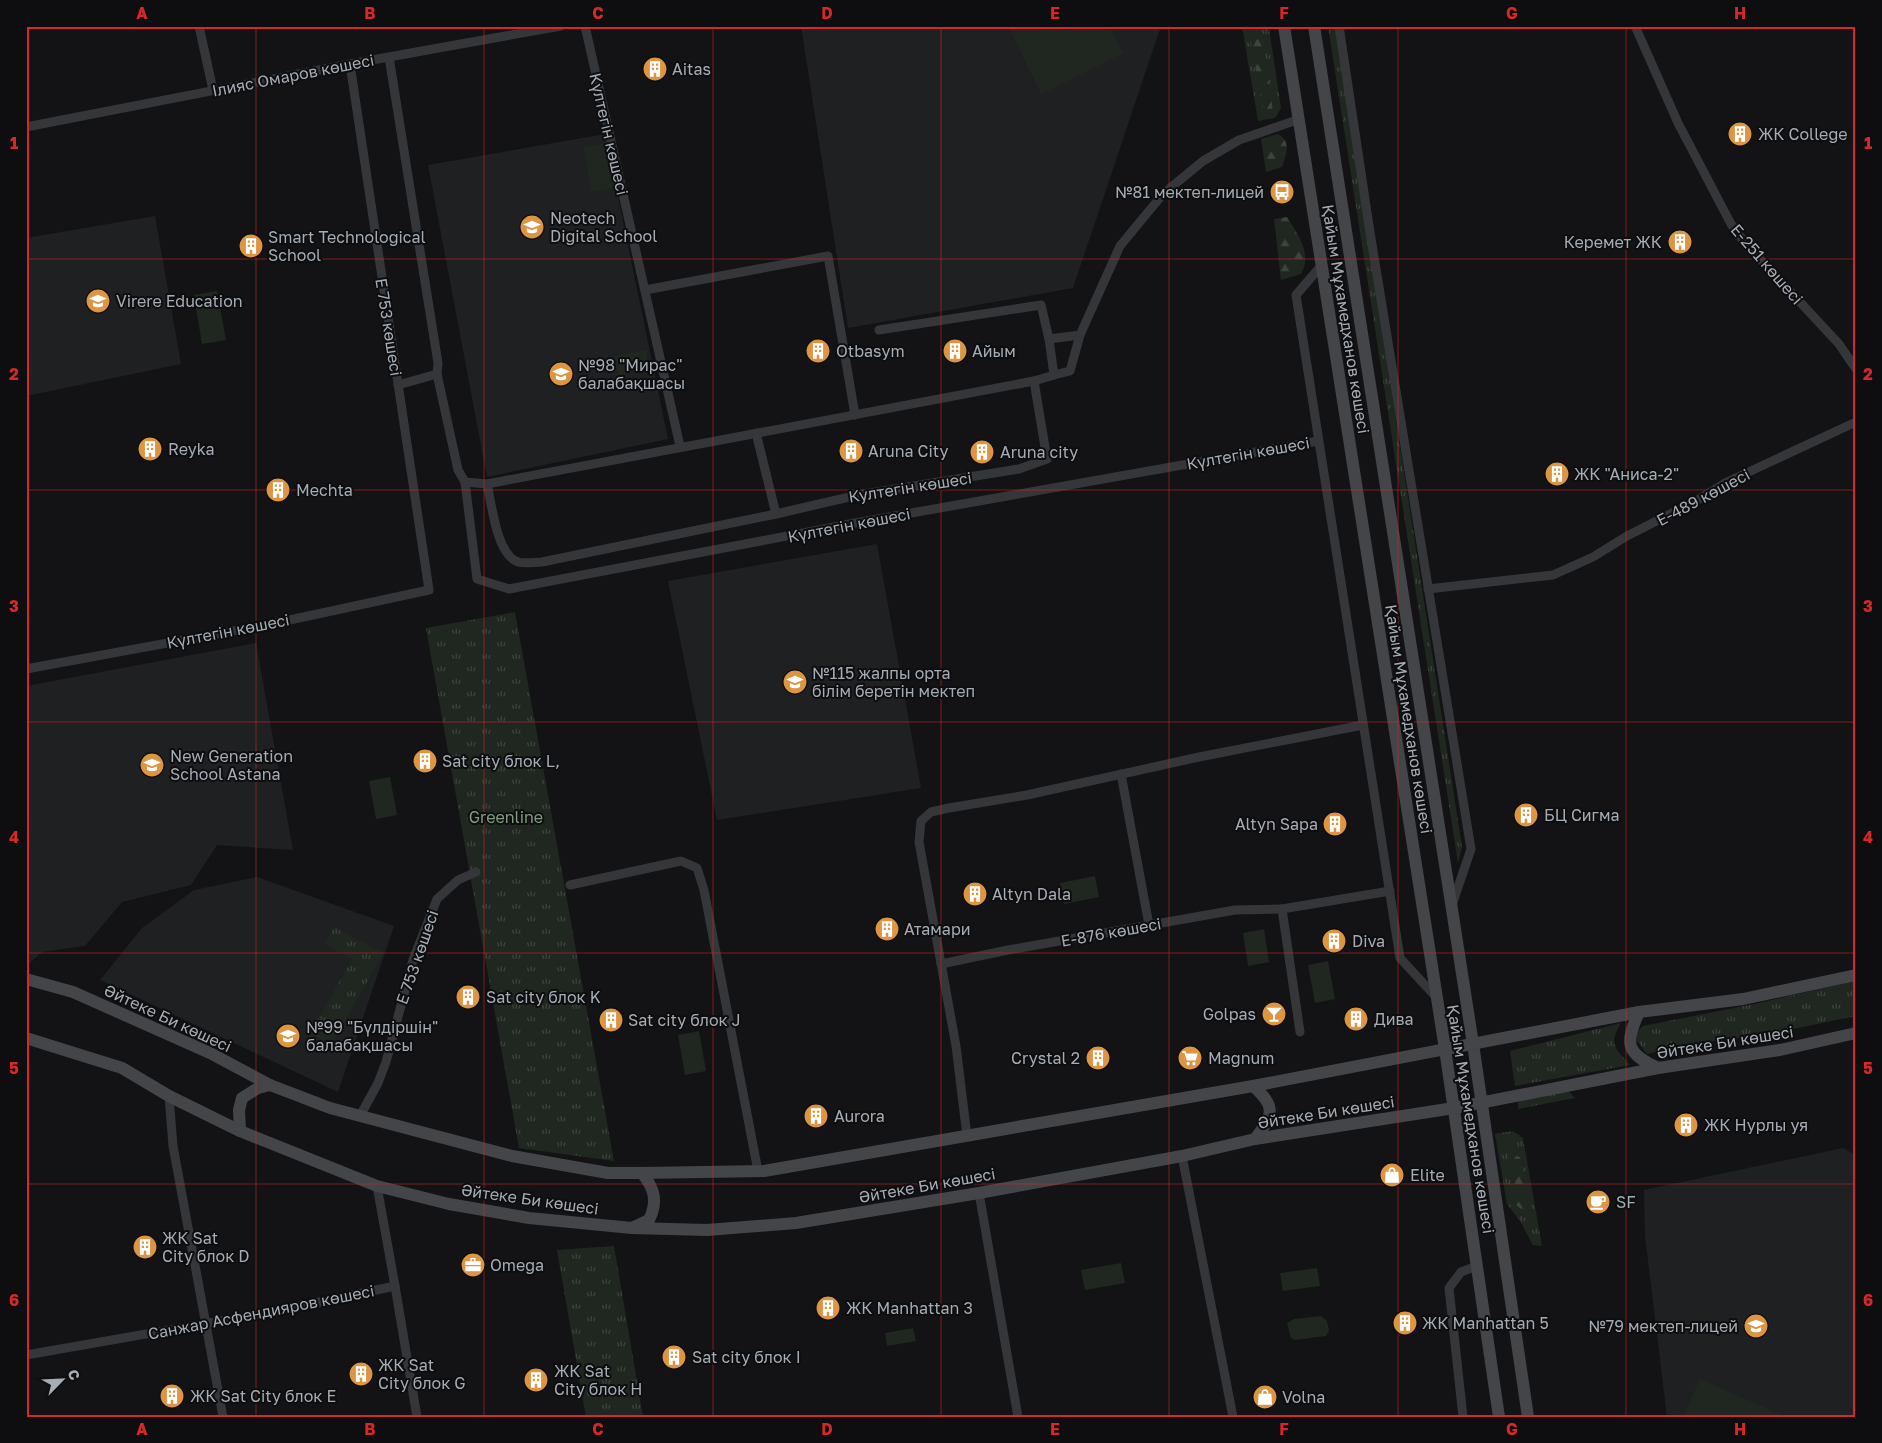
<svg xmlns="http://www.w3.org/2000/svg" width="1882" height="1443" font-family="'Golos Text',sans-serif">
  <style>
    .built { fill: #1f2021 }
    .grass { fill: url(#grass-tufts) }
    .forest { fill: url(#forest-firs) }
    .garden { fill: #202720 }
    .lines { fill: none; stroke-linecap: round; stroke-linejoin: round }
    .street { stroke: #353639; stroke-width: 9 }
    .secondary { stroke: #434549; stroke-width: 12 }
    .grid { fill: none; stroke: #d62828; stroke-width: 1; stroke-opacity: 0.55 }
    .labels { text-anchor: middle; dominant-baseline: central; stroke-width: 4; stroke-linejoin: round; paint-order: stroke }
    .poi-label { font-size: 16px; fill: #a6acb4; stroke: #0e0e10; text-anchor: start }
    .street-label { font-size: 16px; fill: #a6acb4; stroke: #0e0e10 }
    .park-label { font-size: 16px; fill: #819d7f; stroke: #0e0e10 }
    .neatline { fill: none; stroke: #d62828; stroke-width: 2 }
    .grid-label { font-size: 16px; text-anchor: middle; font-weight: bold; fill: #d62828 }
  </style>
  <defs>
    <pattern id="grass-tufts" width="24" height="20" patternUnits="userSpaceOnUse" patternTransform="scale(1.25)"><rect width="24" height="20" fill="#202720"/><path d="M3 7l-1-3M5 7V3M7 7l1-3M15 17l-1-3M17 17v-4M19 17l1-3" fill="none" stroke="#3d443e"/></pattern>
    <pattern id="forest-firs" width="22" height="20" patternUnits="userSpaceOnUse" patternTransform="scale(1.25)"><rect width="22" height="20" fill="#202720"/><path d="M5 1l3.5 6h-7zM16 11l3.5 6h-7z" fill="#3d443e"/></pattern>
  </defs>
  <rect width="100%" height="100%" fill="#131315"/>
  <g class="built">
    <polygon points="801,26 1161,26 1073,288 848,328"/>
    <polygon points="605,134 668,439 487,477 428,165"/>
    <polygon points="155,216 181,364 26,396 26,238"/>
    <polygon points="877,544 921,788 717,820 668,581"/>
    <polygon points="256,643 293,850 217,845 191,885 122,902 85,946 42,952 26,966 26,686"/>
    <polygon points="257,877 394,926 338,1092 100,980 142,928 194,890"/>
    <polygon points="1843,1148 1856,1155 1856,1417 1667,1417 1645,1236 1644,1190"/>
  </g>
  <g class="grass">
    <polygon points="1242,26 1268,26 1269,28 1281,108 1275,118 1258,121"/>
    <polygon points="1328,26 1335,26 1462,847 1458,863"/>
    <polygon points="515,612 614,1161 519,1148 426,628"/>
    <polygon points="334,927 383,953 329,1050 308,1038 352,959 325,944"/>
    <polygon points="1856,981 1856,1016 1759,1036 1687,1044 1647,1054 1637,1041 1637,1032 1643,1026 1754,1004"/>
    <path d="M1621,1023c-13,22 -6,25 9,42l-115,21 -5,-35z"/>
    <polygon points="1568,1091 1575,1098 1518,1109 1518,1101"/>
    <polygon points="1513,1131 1523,1138 1542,1246 1533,1245 1520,1221 1507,1204 1495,1134"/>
    <polygon points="614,1246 643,1417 586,1417 557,1250"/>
  </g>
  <g class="forest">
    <polygon points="1248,26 1261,26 1273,112 1264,114"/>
    <path d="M1278,134c14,8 8,21 4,33l-16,5 -5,-33z"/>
    <path d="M1287,217c10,17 26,36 14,57l-20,6 -7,-61z"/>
    <polygon points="1508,1154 1520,1157 1530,1216 1516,1205"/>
  </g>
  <g class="garden">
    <polygon points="1012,26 1110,26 1123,53 1041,94 1009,28"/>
    <polygon points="605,143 614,188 592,192 583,147"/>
    <polygon points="217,291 226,340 202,344 194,295"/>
    <polygon points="646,350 649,369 618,375 614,356"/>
    <polygon points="390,777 397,815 376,819 369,781"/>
    <polygon points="1095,876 1099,897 1064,904 1060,883"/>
    <polygon points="1264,929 1269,962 1248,966 1243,933"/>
    <polygon points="1328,961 1335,999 1315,1003 1308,965"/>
    <polygon points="699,1031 706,1071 685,1075 678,1035"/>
    <polygon points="1121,1263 1125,1283 1085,1290 1081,1270"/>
    <polygon points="1317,1268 1320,1286 1283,1291 1280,1273"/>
    <polygon points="1321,1316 1327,1321 1329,1331 1326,1336 1295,1340 1291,1338 1287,1323 1294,1319"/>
    <polygon points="913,1328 916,1341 887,1346 885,1333"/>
    <polygon points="1700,1379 1786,1417 1683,1417"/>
  </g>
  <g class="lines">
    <g class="street">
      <polyline points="199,26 213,90"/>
      <polyline points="585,26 680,446"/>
      <polyline points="1339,26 1369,226 1471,849 1453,902"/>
      <polyline points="1635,26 1678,123 1731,224 1745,243 1839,344 1856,369"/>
      <polyline points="389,57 438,363 437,374 398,385"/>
      <polyline points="26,127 350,64 561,26"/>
      <polyline points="1321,266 1296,295 1400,958 1436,997"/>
      <polyline points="645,290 828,256 855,415"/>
      <polyline points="879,330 1041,305 1049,339"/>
      <polyline points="437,374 458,470 465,482 487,484 1034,381 1054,375 1049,339 1080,335 1120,246 1163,194 1203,161 1239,140 1297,120"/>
      <polyline points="1054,375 1070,371 1080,335"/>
      <polyline points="756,433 776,514 858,495 1019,469 1047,459 1034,381"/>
      <polyline points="465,482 477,579 509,589 855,523 1318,441"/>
      <path d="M487,484c5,20 9,70 31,78 7,2 17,0 24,0l234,-48"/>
      <polyline points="1428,589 1553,575 1593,557 1627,536 1696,501 1725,483 1856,422"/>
      <polyline points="26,669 271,624 429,590 350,64"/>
      <polyline points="1121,774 1149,925"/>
      <polyline points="570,885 681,861 697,868 704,890 758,1171"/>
      <polyline points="941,964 1008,950 1235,910 1282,909"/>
      <polyline points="1300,1032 1282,909 1390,891"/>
      <polyline points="169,1096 173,1146 223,1417"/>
      <polyline points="360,1116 378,1083 386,1062 413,960 437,899 458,880 476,872"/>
      <polyline points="967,1136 956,1046 919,842 921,821 931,812 949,808 1027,795 1199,757 1363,725"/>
      <polyline points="1182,1156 1233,1417"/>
      <polyline points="979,1193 1018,1417"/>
      <polyline points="395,1286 417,1417"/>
      <polyline points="26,1355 272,1312 395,1286 377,1186"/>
      <polyline points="1463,1417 1449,1288 1461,1272 1477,1266"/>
    </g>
    <g class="secondary">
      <polyline points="1284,26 1445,1049 1499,1417"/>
      <polyline points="1314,26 1473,1044 1528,1417"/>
      <polyline points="26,979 73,992 210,1053 270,1085 330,1108 512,1156 608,1173 642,1173 764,1171 1253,1086 1639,1012 1743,999 1856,975"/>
      <path d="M1639,1012c-14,31 -14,41 19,56"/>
      <polyline points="26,1038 122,1068 169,1096 240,1131 377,1186 449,1204 529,1218 632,1228 707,1230 796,1223 979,1193 1182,1156 1255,1139 1454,1108 1658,1068 1780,1050 1856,1033"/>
      <path d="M1253,1086c24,21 20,29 2,53"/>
      <polyline points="240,1131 239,1110 242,1098 258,1088 270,1085"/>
      <path d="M634,1227l15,-7c9,-18 6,-31 -7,-47"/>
    </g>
  </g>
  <path class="grid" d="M256,26v1391M484,26v1391M713,26v1391M941,26v1391M1169,26v1391M1398,26v1391M1626,26v1391M26,259h1830M26,490h1830M26,722h1830M26,953h1830M26,1184h1830"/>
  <defs>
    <symbol id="building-disc" viewBox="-11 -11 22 22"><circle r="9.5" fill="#de9542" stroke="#0e0e10"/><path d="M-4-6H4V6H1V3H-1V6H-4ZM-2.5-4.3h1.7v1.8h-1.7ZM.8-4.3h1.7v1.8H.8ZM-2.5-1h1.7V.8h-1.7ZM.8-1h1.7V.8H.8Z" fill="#fff"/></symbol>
    <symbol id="bus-disc" viewBox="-11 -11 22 22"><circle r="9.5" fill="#de9542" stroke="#0e0e10"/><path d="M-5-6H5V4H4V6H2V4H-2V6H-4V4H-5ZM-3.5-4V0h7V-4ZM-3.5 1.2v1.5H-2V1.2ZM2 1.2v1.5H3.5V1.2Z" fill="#fff"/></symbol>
    <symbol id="school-disc" viewBox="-11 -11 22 22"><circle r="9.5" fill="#de9542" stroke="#0e0e10"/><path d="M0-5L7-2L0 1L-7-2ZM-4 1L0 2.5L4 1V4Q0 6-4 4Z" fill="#fff"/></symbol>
    <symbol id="bar-disc" viewBox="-11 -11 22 22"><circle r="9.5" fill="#de9542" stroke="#0e0e10"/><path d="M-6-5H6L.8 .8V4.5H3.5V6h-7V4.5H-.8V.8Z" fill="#fff"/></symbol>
    <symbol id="supermarket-disc" viewBox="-11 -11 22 22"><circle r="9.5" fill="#de9542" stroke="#0e0e10"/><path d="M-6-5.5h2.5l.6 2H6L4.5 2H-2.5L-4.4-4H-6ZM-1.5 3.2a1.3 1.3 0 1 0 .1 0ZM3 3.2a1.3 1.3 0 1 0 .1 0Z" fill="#fff"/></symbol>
    <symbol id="shop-disc" viewBox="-11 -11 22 22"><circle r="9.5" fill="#de9542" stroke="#0e0e10"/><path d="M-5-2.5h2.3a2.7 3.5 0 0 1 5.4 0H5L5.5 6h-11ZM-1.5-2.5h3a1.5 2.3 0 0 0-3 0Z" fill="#fff"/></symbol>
    <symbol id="cafe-disc" viewBox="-11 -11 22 22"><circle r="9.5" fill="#de9542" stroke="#0e0e10"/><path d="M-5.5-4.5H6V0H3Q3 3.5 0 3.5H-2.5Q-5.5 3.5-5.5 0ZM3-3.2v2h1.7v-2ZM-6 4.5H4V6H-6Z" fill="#fff"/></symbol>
    <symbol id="office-disc" viewBox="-11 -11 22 22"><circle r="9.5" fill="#de9542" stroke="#0e0e10"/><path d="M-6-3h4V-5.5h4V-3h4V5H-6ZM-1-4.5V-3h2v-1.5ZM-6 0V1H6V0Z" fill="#fff"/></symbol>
  </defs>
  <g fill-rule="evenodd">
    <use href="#building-disc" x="641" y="55" width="28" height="28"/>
    <use href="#building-disc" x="1726" y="120" width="28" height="28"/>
    <use href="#bus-disc" x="1268" y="178" width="28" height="28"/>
    <use href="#school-disc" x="518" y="213" width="28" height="28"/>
    <use href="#building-disc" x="1666" y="228" width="28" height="28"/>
    <use href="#building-disc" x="237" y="232" width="28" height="28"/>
    <use href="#school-disc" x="84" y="287" width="28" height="28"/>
    <use href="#building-disc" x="804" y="337" width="28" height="28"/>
    <use href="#building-disc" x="941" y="337" width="28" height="28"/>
    <use href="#school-disc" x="547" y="360" width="28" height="28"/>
    <use href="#building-disc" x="136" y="435" width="28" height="28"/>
    <use href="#building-disc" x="837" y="437" width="28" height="28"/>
    <use href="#building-disc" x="968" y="438" width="28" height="28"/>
    <use href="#building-disc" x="1543" y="460" width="28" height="28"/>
    <use href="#building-disc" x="264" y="476" width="28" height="28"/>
    <use href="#school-disc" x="781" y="668" width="28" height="28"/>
    <use href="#building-disc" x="411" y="747" width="28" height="28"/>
    <use href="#school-disc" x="138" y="751" width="28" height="28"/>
    <use href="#building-disc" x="1512" y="801" width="28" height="28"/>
    <use href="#building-disc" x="1321" y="810" width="28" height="28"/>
    <use href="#building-disc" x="961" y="880" width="28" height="28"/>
    <use href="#building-disc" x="873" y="915" width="28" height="28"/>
    <use href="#building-disc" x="1320" y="927" width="28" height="28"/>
    <use href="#building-disc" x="454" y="983" width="28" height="28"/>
    <use href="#bar-disc" x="1260" y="1000" width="28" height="28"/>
    <use href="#building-disc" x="1342" y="1005" width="28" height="28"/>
    <use href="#building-disc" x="597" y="1006" width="28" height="28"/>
    <use href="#school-disc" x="274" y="1022" width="28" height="28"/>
    <use href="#building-disc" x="1084" y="1044" width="28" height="28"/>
    <use href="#supermarket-disc" x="1176" y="1044" width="28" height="28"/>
    <use href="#building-disc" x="802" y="1102" width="28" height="28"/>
    <use href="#building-disc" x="1672" y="1111" width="28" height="28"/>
    <use href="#shop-disc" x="1378" y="1161" width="28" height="28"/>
    <use href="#cafe-disc" x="1584" y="1188" width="28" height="28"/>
    <use href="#building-disc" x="131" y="1233" width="28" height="28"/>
    <use href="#office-disc" x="459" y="1251" width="28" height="28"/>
    <use href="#building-disc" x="814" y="1294" width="28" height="28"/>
    <use href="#building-disc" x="1391" y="1309" width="28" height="28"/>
    <use href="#school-disc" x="1742" y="1312" width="28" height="28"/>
    <use href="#building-disc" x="660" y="1343" width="28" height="28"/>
    <use href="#building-disc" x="347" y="1360" width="28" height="28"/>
    <use href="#building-disc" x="522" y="1366" width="28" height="28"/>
    <use href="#building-disc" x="158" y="1382" width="28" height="28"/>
    <use href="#shop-disc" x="1251" y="1383" width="28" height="28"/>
  </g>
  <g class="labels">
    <g class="poi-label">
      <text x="672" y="69">Aitas</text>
      <text x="1758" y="134">ЖК College</text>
      <text x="1264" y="192" text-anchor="end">№81 мектеп-лицей</text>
      <text x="550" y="218">Neotech<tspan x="550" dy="18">Digital School</tspan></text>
      <text x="268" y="237">Smart Technological<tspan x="268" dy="18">School</tspan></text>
      <text x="1662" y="242" text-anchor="end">Керемет ЖК</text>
      <text x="116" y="301">Virere Education</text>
      <text x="836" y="351">Otbasym</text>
      <text x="972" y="351">Айым</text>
      <text x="578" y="365">№98 "Мирас"<tspan x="578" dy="18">балабақшасы</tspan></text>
      <text x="168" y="449">Reyka</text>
      <text x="868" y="451">Aruna City</text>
      <text x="1000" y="452">Aruna city</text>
      <text x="1574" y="474">ЖК "Аниса-2"</text>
      <text x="296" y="490">Mechta</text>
      <text x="812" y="673">№115 жалпы орта<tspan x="812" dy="18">білім беретін мектеп</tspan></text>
      <text x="170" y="756">New Generation<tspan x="170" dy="18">School Astana</tspan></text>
      <text x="442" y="761">Sat city блок L,</text>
      <text x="1544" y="815">БЦ Сигма</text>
      <text x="1318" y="824" text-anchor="end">Altyn Sapa</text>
      <text x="992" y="894">Altyn Dala</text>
      <text x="904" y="929">Атамари</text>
      <text x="1352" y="941">Diva</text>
      <text x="486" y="997">Sat city блок K</text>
      <text x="1256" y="1014" text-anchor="end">Golpas</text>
      <text x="1374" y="1019">Дива</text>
      <text x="628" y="1020">Sat city блок J</text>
      <text x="306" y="1027">№99 "Бүлдіршін"<tspan x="306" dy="18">балабақшасы</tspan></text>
      <text x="1080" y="1058" text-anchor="end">Crystal 2</text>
      <text x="1208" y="1058">Magnum</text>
      <text x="834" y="1116">Aurora</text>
      <text x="1704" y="1125">ЖК Нурлы уя</text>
      <text x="1410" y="1175">Elite</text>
      <text x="1616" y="1202">SF</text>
      <text x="162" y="1238">ЖК Sat<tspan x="162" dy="18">City блок D</tspan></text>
      <text x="490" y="1265">Omega</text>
      <text x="846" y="1308">ЖК Manhattan 3</text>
      <text x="1422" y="1323">ЖК Manhattan 5</text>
      <text x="1738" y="1326" text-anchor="end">№79 мектеп-лицей</text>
      <text x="692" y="1357">Sat city блок I</text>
      <text x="378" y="1365">ЖК Sat<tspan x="378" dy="18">City блок G</tspan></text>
      <text x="554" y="1371">ЖК Sat<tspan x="554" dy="18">City блок H</tspan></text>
      <text x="190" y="1396">ЖК Sat City блок E</text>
      <text x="1282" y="1397">Volna</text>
    </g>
    <g class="street-label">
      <text transform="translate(293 75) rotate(-11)">Ілияс Омаров көшесі</text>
      <text transform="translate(609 134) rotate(77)">Күлтегін көшесі</text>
      <text transform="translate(1767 264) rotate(49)">Е-251 көшесі</text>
      <text transform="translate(1346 319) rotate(81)">Қайым Мұхамедханов көшесі</text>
      <text transform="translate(389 327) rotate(81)">Е 753 көшесі</text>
      <text transform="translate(1248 453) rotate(-10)">Күлтегін көшесі</text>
      <text transform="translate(910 487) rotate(-9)">Култегін көшесі</text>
      <text transform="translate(1703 497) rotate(-28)">Е-489 көшесі</text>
      <text transform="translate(849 525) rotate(-11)">Күлтегін көшесі</text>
      <text transform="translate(228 631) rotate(-11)">Күлтегін көшесі</text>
      <text transform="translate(1409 719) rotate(81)">Қайым Мұхамедханов көшесі</text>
      <text transform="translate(1111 932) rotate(-10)">Е-876 көшесі</text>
      <text transform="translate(417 957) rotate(-71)">Е 753 көшесі</text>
      <text transform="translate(168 1018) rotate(25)">Әйтеке Би көшесі</text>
      <text transform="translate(1725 1042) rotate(-9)">Әйтеке Би көшесі</text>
      <text transform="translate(1326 1112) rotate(-9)">Әйтеке Би көшесі</text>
      <text transform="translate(1471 1119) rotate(81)">Қайым Мұхамедханов көшесі</text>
      <text transform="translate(927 1185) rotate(-10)">Әйтеке Би көшесі</text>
      <text transform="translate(530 1199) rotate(8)">Әйтеке Би көшесі</text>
      <text transform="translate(261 1312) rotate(-11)">Санжар Асфендияров көшесі</text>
    </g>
    <g class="park-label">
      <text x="506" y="817">Greenline</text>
    </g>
  </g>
  <rect width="1882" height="1443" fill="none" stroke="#0e0e10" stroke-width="55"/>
  <g transform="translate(62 1380) rotate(66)" stroke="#0e0e10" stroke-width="4" paint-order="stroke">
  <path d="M0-4L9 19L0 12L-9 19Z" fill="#a6acb4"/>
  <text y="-8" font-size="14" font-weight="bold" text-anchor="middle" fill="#a6acb4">С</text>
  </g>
  <rect x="28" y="28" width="1826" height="1388" class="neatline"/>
  <g class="grid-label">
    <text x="142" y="19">A</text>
    <text x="370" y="19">B</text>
    <text x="598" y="19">C</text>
    <text x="827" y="19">D</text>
    <text x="1055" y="19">E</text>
    <text x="1284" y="19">F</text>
    <text x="1512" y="19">G</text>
    <text x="1740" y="19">H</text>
    <text x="14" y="149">1</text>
    <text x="1868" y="149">1</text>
    <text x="14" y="380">2</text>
    <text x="1868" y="380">2</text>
    <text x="14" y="612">3</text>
    <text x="1868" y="612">3</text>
    <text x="14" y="843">4</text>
    <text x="1868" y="843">4</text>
    <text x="14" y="1074">5</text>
    <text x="1868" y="1074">5</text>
    <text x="14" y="1306">6</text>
    <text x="1868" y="1306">6</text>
    <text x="142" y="1435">A</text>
    <text x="370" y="1435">B</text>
    <text x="598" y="1435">C</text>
    <text x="827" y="1435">D</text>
    <text x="1055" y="1435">E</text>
    <text x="1284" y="1435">F</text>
    <text x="1512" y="1435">G</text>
    <text x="1740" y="1435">H</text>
  </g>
</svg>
